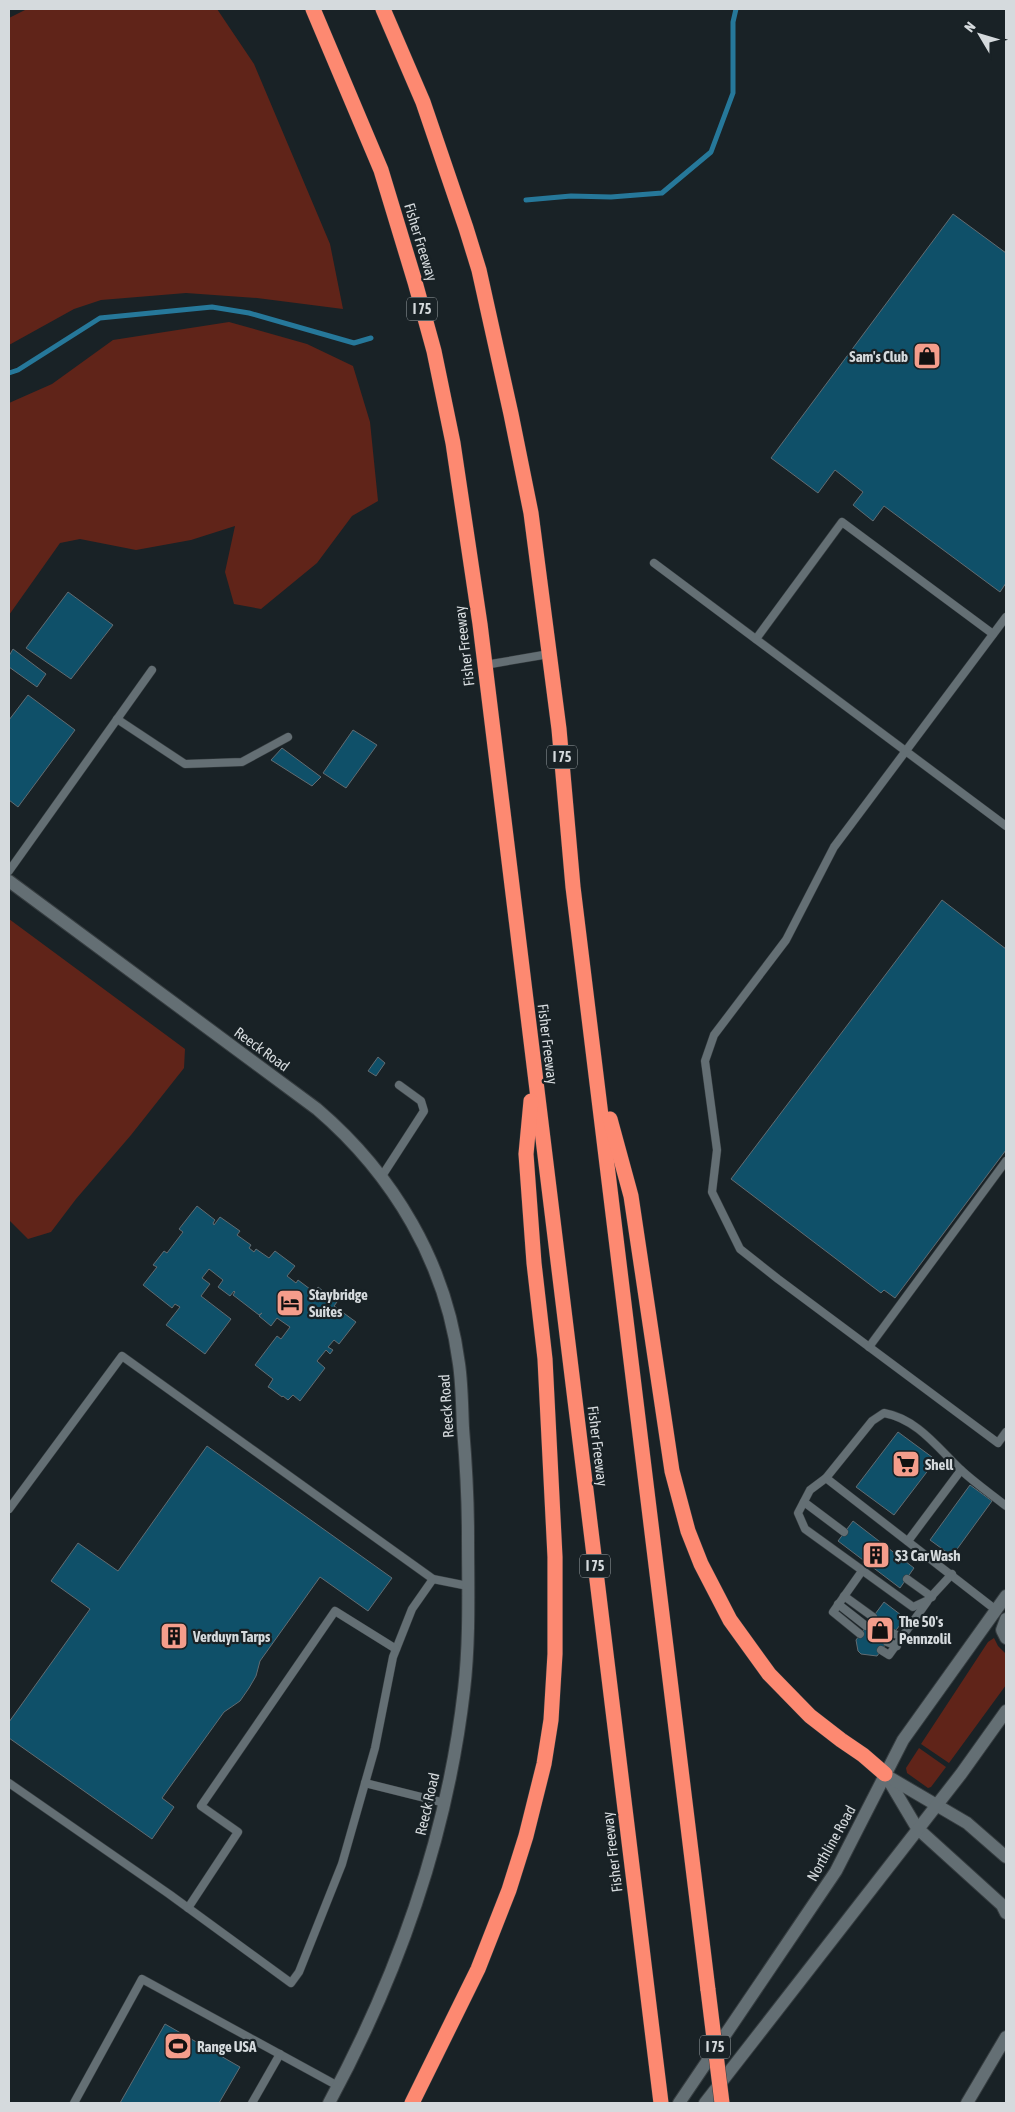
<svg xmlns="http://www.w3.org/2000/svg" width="1015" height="2112" font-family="'Asap Condensed',sans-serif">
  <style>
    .green { fill: #602419 }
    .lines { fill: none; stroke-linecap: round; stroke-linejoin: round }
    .stream { stroke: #26789a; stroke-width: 5 }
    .building { fill: #0f5069; stroke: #626c72 }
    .lane-casing { stroke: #363d40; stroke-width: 9 }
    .secondary-casing { stroke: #363d40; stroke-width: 14 }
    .highway-casing { stroke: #363d40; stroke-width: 16 }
    .lane { stroke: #646f74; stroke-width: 8 }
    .secondary { stroke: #646f74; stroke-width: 12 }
    .highway { stroke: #fd8971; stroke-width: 15 }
    .highway-bridge-casing { stroke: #363d40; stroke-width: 16; stroke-linecap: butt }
    .highway-bridge { stroke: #fd8971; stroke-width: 15 }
    .labels { text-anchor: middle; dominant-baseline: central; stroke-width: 4.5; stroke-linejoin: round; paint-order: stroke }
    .shield { fill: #192226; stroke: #9da3a6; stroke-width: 1 }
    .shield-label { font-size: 14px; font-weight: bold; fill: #d5dadd }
    .street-label { font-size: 15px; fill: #d5dadd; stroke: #192226 }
    .poi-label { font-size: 15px; font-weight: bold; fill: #d5dadd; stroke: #192226; text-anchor: start }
  </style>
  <rect width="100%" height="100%" fill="#192226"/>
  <g class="green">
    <polygon points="27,9 217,9 254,64 330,244 343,309 257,298 186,293 101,300 74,309 9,345 9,18"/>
    <polygon points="229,322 307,344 353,366 370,422 378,501 352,516 317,563 261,609 234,604 225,572 235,526 191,540 136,550 80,539 60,543 9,615 9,403 52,384 113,340"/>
    <polygon points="9,919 185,1049 184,1068 131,1135 76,1199 51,1232 28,1239 9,1220"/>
    <polygon points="994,1638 998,1646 1006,1654 1006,1685 949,1763 921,1744 988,1642"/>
    <polygon points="919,1748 946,1767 931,1787 928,1788 907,1773 906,1768"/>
  </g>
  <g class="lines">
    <g class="stream">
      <polyline points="526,200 571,196 611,197 662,193 711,152 733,93 733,22 736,9"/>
      <polyline points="9,373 18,370 100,318 212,307 249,313 354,343 371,338"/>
    </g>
  </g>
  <g class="building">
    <polygon points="953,214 1006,253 1006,583 1000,592 884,506 873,521 853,505 863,492 835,470 818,493 771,458"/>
    <polygon points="68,592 113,625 71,679 26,648"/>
    <polygon points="13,649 46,674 37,687 9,667 9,656"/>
    <polygon points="28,695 75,730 18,807 9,800 9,720"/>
    <polygon points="353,730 377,745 346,788 323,773"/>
    <polygon points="282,748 321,777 312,786 271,760"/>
    <polygon points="942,900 1006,949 1006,1150 895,1298 884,1290 881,1293 731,1179"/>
    <polygon points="378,1057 385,1063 376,1076 368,1071"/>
    <polygon points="197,1206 215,1220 213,1223 214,1225 220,1217 240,1231 237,1235 251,1245 249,1248 254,1252 256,1249 269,1258 275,1251 295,1266 287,1276 296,1283 298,1280 314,1292 318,1287 337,1302 334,1306 356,1322 339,1344 334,1340 328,1347 333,1350 330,1354 326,1350 317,1361 325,1368 300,1401 293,1395 288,1400 283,1396 282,1397 270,1388 268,1387 273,1379 255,1365 277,1336 281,1339 290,1327 277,1318 271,1326 259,1316 262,1313 259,1315 233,1295 235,1292 234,1291 230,1296 218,1287 223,1280 209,1269 202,1278 210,1284 201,1296 231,1319 205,1354 166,1325 180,1307 175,1304 172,1308 143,1285 157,1267 153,1265 164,1251 167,1253 183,1232 179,1229"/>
    <polygon points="898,1432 936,1460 894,1515 856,1487"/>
    <polygon points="207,1446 392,1578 368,1611 320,1577 260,1661 256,1676 249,1688 240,1701 224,1712 162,1798 174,1807 152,1839 9,1738 9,1722 90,1609 51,1581 78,1543 118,1571"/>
    <polygon points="970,1485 992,1501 952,1556 930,1540"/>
    <polygon points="853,1521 914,1568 900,1588 838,1541"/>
    <polygon points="884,1602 905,1618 877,1656 861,1654 858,1651 856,1640"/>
    <polygon points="165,2024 240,2067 219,2103 120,2103"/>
  </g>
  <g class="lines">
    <defs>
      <g id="lane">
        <polyline points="654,563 1006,826"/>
        <polyline points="1006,617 834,847 786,940 714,1035 705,1061 717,1150 712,1192 740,1249 778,1279 998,1443 1006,1432"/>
        <polyline points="756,639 842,522 993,634"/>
        <polyline points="485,665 549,654"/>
        <polyline points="117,719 185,764 242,762 288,737"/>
        <polyline points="9,871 152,670"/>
        <polyline points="382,1176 424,1111 421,1101 399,1085"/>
        <polyline points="869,1347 1006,1161"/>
        <polyline points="826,1478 996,1610"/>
        <polyline points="804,1502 844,1532"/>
        <polyline points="9,1509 122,1356 433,1579 468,1586"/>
        <polyline points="908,1541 961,1470"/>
        <path d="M952,1574l-24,26 -15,7 -108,-78 -7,-16 12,-23 16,-12 46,-57 12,-8c33,6 53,34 77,57 14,13 30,24 45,36"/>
        <polyline points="907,1579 932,1597"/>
        <polyline points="844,1596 873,1617"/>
        <polyline points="838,1604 866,1626"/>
        <polyline points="893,1633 903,1638"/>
        <polyline points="860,1634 833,1612 862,1571"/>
        <polyline points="887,1642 897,1646"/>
        <polyline points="881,1650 889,1655 927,1602"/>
        <polyline points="9,1783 169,1894 291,1983 299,1972 342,1864 375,1748 393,1657 412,1609 433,1579"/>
        <polyline points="365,1783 445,1803"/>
        <polyline points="188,1908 238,1832 201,1806 335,1611 396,1649"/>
        <polyline points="74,2103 142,1979 338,2086"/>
        <polyline points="252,2103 280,2054"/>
      </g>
      <g id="secondary">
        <path d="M9,881l308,228c77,66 129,154 142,255 3,21 3,43 4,64 3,36 5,71 5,107 0,51 2,104 -4,155 -17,148 -65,283 -135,413"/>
        <polyline points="1006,1619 1002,1630 1006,1638"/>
        <polyline points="885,1774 917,1828 1002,1905 1006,1913"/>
        <polyline points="887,1776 967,1823 1006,1857"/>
        <polyline points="679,2103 836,1871 903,1740 1006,1596"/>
        <polyline points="705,2103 961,1774 1006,1711"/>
        <polyline points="967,2103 1006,2037"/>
      </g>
      <g id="highway">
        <polyline points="313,9 381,170 415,282 434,351 453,443 480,624 661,2103"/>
        <polyline points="383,9 423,102 466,228 479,270 511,414 531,513 559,729 573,887 708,1990"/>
        <polyline points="610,1119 631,1196 672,1471 688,1531 701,1564 730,1620 769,1674 810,1716 841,1740 863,1755 885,1774"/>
        <polyline points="412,2103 478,1969 509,1890 526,1836 544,1764 551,1720 555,1654 555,1557 545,1359 534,1263 526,1154 531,1101"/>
      </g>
    </defs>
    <use href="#lane" class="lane-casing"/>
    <use href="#secondary" class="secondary-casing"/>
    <use href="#highway" class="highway-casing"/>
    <use href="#lane" class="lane"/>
    <use href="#secondary" class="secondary"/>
    <use href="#highway" class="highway"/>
    <defs>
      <polyline id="highway-bridge" points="708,1990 722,2103"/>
    </defs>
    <use href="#highway-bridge" class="highway-bridge-casing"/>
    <use href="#highway-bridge" class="highway-bridge"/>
  </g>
  <defs>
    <symbol id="shop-square" viewBox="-11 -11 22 22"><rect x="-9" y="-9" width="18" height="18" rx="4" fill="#f49d8b" stroke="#192226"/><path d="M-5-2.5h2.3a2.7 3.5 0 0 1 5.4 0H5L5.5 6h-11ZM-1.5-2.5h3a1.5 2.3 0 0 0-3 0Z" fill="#111"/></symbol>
    <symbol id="hotel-square" viewBox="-11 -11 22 22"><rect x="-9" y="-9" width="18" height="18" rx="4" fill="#f49d8b" stroke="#192226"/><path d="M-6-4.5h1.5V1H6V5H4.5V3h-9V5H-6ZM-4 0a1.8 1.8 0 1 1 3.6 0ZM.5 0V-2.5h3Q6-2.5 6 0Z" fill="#111"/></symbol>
    <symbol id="supermarket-square" viewBox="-11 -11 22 22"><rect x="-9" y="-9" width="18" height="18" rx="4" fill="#f49d8b" stroke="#192226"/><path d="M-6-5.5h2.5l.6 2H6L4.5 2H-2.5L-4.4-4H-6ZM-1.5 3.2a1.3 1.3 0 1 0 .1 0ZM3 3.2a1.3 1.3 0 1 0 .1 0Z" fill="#111"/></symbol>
    <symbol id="building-square" viewBox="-11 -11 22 22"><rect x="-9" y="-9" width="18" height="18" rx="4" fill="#f49d8b" stroke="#192226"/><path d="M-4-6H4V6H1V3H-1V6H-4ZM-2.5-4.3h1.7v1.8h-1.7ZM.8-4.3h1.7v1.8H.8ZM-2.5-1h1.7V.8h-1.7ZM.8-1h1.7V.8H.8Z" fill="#111"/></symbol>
    <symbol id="stadium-square" viewBox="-11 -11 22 22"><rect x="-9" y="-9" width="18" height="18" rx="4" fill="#f49d8b" stroke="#192226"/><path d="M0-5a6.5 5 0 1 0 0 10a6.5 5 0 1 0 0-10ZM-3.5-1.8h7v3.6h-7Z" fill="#111"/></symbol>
  </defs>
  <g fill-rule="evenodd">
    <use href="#shop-square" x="911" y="340" width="32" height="32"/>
    <use href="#hotel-square" x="274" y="1287" width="32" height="32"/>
    <use href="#supermarket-square" x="890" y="1448" width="32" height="32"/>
    <use href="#building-square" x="860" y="1539" width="32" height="32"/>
    <use href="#shop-square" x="864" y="1614" width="32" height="32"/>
    <use href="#building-square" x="158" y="1620" width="32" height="32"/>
    <use href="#stadium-square" x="162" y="2030" width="32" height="32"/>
  </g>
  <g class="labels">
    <g class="shield">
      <rect x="407" y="297.5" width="30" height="23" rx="4"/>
      <rect x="547" y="745.5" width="30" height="23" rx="4"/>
      <rect x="580" y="1554.5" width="30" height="23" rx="4"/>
      <rect x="700" y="2035.5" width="30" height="23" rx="4"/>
    </g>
    <g class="shield-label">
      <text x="422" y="309">I 75</text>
      <text x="562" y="757">I 75</text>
      <text x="595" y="1566">I 75</text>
      <text x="715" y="2047">I 75</text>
    </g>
    <g class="street-label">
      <text transform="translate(421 242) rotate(73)">Fisher Freeway</text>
      <text transform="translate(464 646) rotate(-97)">Fisher Freeway</text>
      <text transform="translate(548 1044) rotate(83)">Fisher Freeway</text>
      <text transform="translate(262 1049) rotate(36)">Reeck Road</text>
      <text transform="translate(446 1406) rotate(-94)">Reeck Road</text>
      <text transform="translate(598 1446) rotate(83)">Fisher Freeway</text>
      <text transform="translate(427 1804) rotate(-77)">Reeck Road</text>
      <text transform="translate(831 1843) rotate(-61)">Northline Road</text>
      <text transform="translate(612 1852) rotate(-97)">Fisher Freeway</text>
    </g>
    <g class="poi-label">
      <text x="908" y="356" text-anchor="end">Sam's Club</text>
      <text x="309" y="1294">Staybridge<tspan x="309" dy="17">Suites</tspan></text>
      <text x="925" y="1464">Shell</text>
      <text x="895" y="1555">$3 Car Wash</text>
      <text x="899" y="1621">The 50's<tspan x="899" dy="17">Pennzolil</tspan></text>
      <text x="193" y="1636">Verduyn Tarps</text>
      <text x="197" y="2046">Range USA</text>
    </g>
  </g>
  <rect width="1015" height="2112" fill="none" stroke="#d5dadd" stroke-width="20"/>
  <g transform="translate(980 35) rotate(308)" stroke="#192226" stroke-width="4" paint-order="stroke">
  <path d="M0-4L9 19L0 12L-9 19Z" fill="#d5dadd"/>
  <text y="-8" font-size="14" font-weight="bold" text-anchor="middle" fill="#d5dadd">N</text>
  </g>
</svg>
